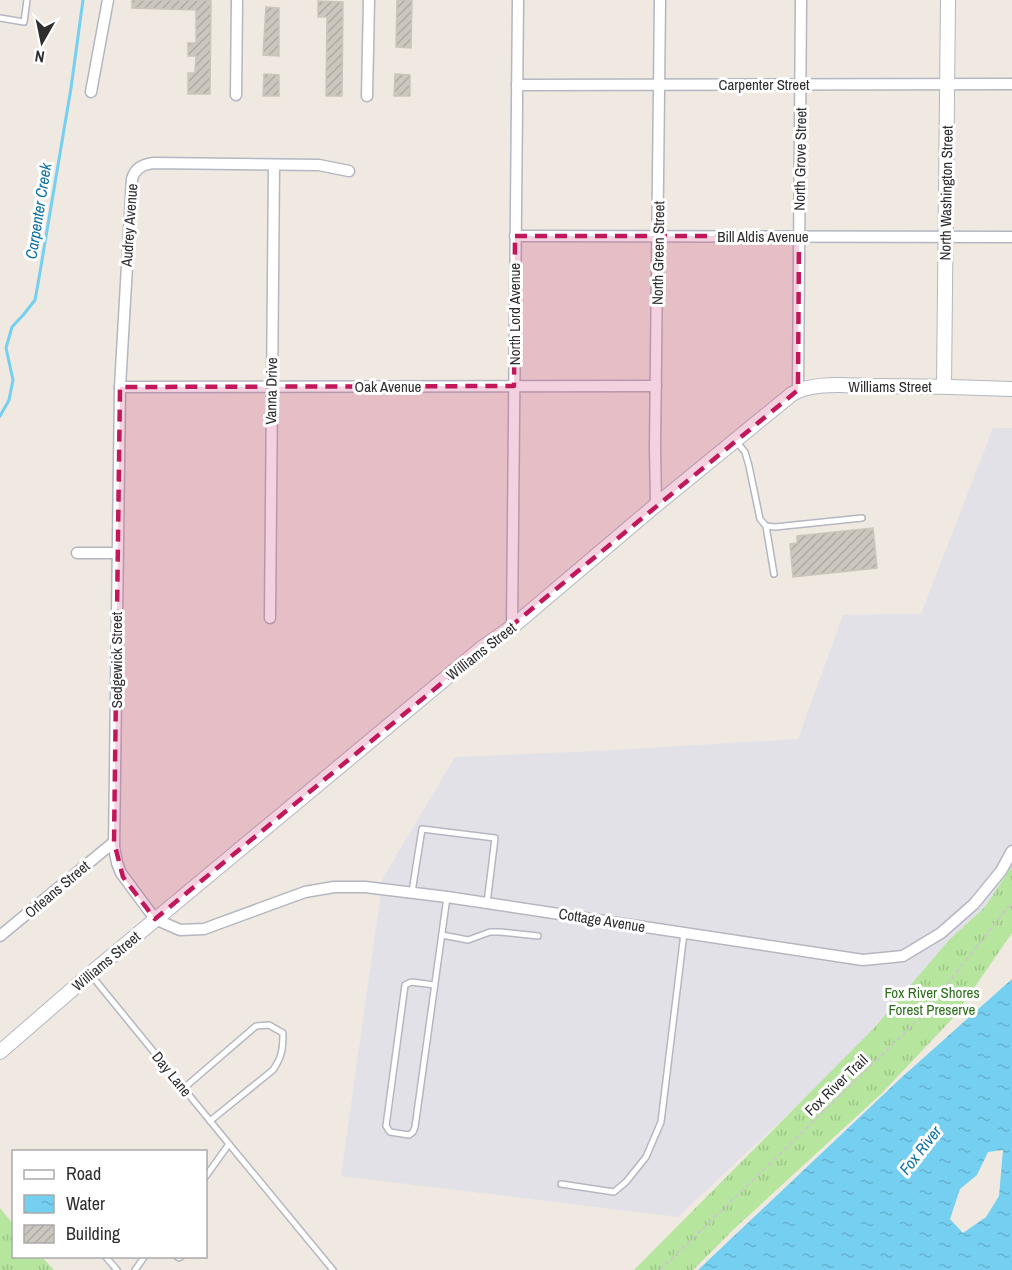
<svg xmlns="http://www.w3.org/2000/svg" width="1012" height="1270" font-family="'Archivo Narrow',sans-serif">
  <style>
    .industrial { fill: #e3e1e8 }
    .grass { fill: url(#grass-tufts) }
    .water { fill: url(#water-ripples); fill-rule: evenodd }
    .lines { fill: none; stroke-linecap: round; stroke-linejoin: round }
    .stream { stroke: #75cff0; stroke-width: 3 }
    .building { fill: url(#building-hatch); stroke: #cbc5ba; stroke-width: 1.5 }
    .service-casing { stroke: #b4b7c1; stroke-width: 8 }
    .minor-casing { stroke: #b4b7c1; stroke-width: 13 }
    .tertiary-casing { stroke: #b4b7c1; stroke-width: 16 }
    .path { stroke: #c9c9c9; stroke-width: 2; stroke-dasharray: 4.5 3; stroke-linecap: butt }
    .service { stroke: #fff; stroke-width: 5 }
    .minor { stroke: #fff; stroke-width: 10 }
    .tertiary { stroke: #fff; stroke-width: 14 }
    .marked { fill: #c2185b; fill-opacity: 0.2; stroke: #c2185b; stroke-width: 4.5; stroke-dasharray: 12 8; stroke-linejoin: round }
    .labels { text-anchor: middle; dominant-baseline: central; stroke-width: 6; stroke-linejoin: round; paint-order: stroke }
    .street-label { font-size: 15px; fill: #2e2e2e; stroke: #fff }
    .park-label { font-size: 15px; fill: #2c6e1b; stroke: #fff }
    .water-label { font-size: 16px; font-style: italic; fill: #0d6fa3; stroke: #fff }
  </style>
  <defs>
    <pattern id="grass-tufts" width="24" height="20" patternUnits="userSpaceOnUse" patternTransform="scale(1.5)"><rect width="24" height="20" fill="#b6e59e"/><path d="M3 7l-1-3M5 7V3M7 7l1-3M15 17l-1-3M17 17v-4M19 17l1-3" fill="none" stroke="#9dc588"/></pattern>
    <pattern id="water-ripples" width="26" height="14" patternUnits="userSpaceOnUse" patternTransform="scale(1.5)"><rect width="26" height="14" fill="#75cff0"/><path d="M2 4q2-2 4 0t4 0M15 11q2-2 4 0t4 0" fill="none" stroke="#66b2ce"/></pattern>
    <pattern id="building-hatch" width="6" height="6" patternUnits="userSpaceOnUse" patternTransform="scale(1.5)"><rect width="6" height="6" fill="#cbc7bf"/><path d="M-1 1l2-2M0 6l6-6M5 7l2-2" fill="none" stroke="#afaba4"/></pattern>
  </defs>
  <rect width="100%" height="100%" fill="#efe9e1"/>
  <polygon class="industrial" points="993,428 1012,428 1012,889 890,1018 678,1217 341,1176 383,878 455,757 598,751 798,739 843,615 921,614"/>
  <g class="grass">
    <polygon points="1012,866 1012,933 954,1017 881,1094 733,1230 693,1270 634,1270 875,1027 949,940 985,907"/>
    <polygon points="0,1208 13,1224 14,1256 42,1257 54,1270 0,1270"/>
  </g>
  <path class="water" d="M1012,979v291h-314l204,-193zM1003,1150l-4,46 -13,21 -23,16 -13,-14 10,-30 17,-14 11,-23z"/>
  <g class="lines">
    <polyline class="stream" points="0,416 9,400 13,380 6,348 12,327 24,314 35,300 39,278 71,88 83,0"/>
  </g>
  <g class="building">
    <polygon points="132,0 211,0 210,94 188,94 188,73 195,73 196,56 188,56 188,43 196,43 196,10 132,8"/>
    <polygon points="397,0 412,0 411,48 396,47"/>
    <polygon points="318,1 343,2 342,96 326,96 327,17 318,17"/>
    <polygon points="266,7 279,8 279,56 263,55"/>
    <polygon points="264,74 279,75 279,96 263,96"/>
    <polygon points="395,74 410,75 410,96 394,96"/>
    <polygon points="873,528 877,568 793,577 790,544 797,543 797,536"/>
  </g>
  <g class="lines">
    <defs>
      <g id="service">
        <polyline points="0,18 24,22 27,0"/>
        <polyline points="736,441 745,452 749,466 760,519 766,526 775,527 862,518"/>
        <polyline points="766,526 774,574"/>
        <polyline points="412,892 422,829 495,838 487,903"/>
        <polyline points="442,935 468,940 490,932 500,932 538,936"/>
        <polyline points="91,975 229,1144 206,1176"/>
        <path d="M435,985l-24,-3 -6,3 -19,141 4,6 19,3 4,-3 2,-5c11,-77 21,-153 32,-230"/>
        <path d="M184,1088l72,-62 13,-1 14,8c0,16 -1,24 -10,37l-63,51"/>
        <polyline points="229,1144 333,1270"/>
        <polyline points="561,1184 614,1192 626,1182 646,1157 661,1122 684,933"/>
        <polyline points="105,1256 117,1270"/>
        <polyline points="176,1256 179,1258 182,1256"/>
        <polyline points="135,1270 145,1256"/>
      </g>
      <g id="minor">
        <polyline points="517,85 1012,84"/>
        <polyline points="91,92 108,0"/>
        <polyline points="236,95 237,0"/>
        <polyline points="367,96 369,0"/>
        <path d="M349,171l-30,-6 -165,-2c-11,1 -19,5 -22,16l-12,208 -6,460 3,16 4,10 34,46 25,11 24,-1 101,-37 29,-5h31l82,10 416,63 40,-4 38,-23 33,-29 27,-33 11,-20"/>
        <polyline points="515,236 1012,237"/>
        <polyline points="120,387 656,386"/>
        <polyline points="798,390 801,0"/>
        <polyline points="656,505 655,447 660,0"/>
        <polyline points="77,553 117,553"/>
        <polyline points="270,618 274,165"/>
        <polyline points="512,627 518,0"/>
        <polyline points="0,936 114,842"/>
      </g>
      <g id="tertiary">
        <polyline points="944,386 948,0"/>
        <path d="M0,1052l90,-78 392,-326 30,-21 144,-122 136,-111c22,-13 57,-8 82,-8 46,0 92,1 138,3"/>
      </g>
    </defs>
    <use href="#service" class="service-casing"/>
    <use href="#minor" class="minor-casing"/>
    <use href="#tertiary" class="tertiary-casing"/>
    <polyline class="path" points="660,1270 922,1016 1012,902"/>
    <use href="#service" class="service"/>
    <use href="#minor" class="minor"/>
    <use href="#tertiary" class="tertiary"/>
  </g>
  <path class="marked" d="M515,236h284l-1,154 -643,529 -32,-42 -9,-35 6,-455 394,-1z"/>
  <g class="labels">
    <g class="street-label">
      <text x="764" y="84">Carpenter Street</text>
      <text transform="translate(800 159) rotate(-89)">North Grove Street</text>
      <text transform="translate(946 193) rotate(-89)">North Washington Street</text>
      <text transform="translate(129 225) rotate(-86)">Audrey Avenue</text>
      <text x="763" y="236">Bill Aldis Avenue</text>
      <text transform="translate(658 253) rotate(-89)">North Green Street</text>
      <text transform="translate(514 314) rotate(-90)">North Lord Avenue</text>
      <text x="388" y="386">Oak Avenue</text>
      <text x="890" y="386">Williams Street</text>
      <text transform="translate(271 391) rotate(-89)">Vanna Drive</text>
      <text transform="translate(481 651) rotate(-38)">Williams Street</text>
      <text transform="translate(116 660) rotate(-90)">Sedgewick Street</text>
      <text transform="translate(57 889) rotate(-40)">Orleans Street</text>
      <text transform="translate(602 920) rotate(9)">Cottage Avenue</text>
      <text transform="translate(106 961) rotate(-40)">Williams Street</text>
      <text transform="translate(172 1074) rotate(51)">Day Lane</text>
      <text transform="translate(836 1085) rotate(-44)">Fox River Trail</text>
    </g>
    <g class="park-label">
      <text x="932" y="992">Fox River Shores<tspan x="932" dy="17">Forest Preserve</tspan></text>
    </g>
    <g class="water-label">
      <text transform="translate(38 211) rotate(-81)">Carpenter Creek</text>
      <text transform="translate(920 1150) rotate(-52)">Fox River</text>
    </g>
  </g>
  <rect x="12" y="1150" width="195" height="108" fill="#ffffff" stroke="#ababab" stroke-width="1.5"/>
  <rect x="24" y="1170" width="30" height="9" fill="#ffffff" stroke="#ababab" stroke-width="1.5"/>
  <text x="66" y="1180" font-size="18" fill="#2e2e2e">Road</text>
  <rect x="24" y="1195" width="30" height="18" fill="url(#water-ripples)" stroke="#ababab" stroke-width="1.5"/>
  <text x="66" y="1210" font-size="18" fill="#2e2e2e">Water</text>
  <rect x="24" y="1225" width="30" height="18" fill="url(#building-hatch)" stroke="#ababab" stroke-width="1.5"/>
  <text x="66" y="1240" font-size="18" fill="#2e2e2e">Building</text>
  <g transform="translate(42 42) rotate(189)" stroke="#ffffff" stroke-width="4.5" paint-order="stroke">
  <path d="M0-4.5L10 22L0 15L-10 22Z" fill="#2e2e2e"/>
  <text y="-9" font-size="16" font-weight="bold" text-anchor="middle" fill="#2e2e2e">N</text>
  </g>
</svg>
